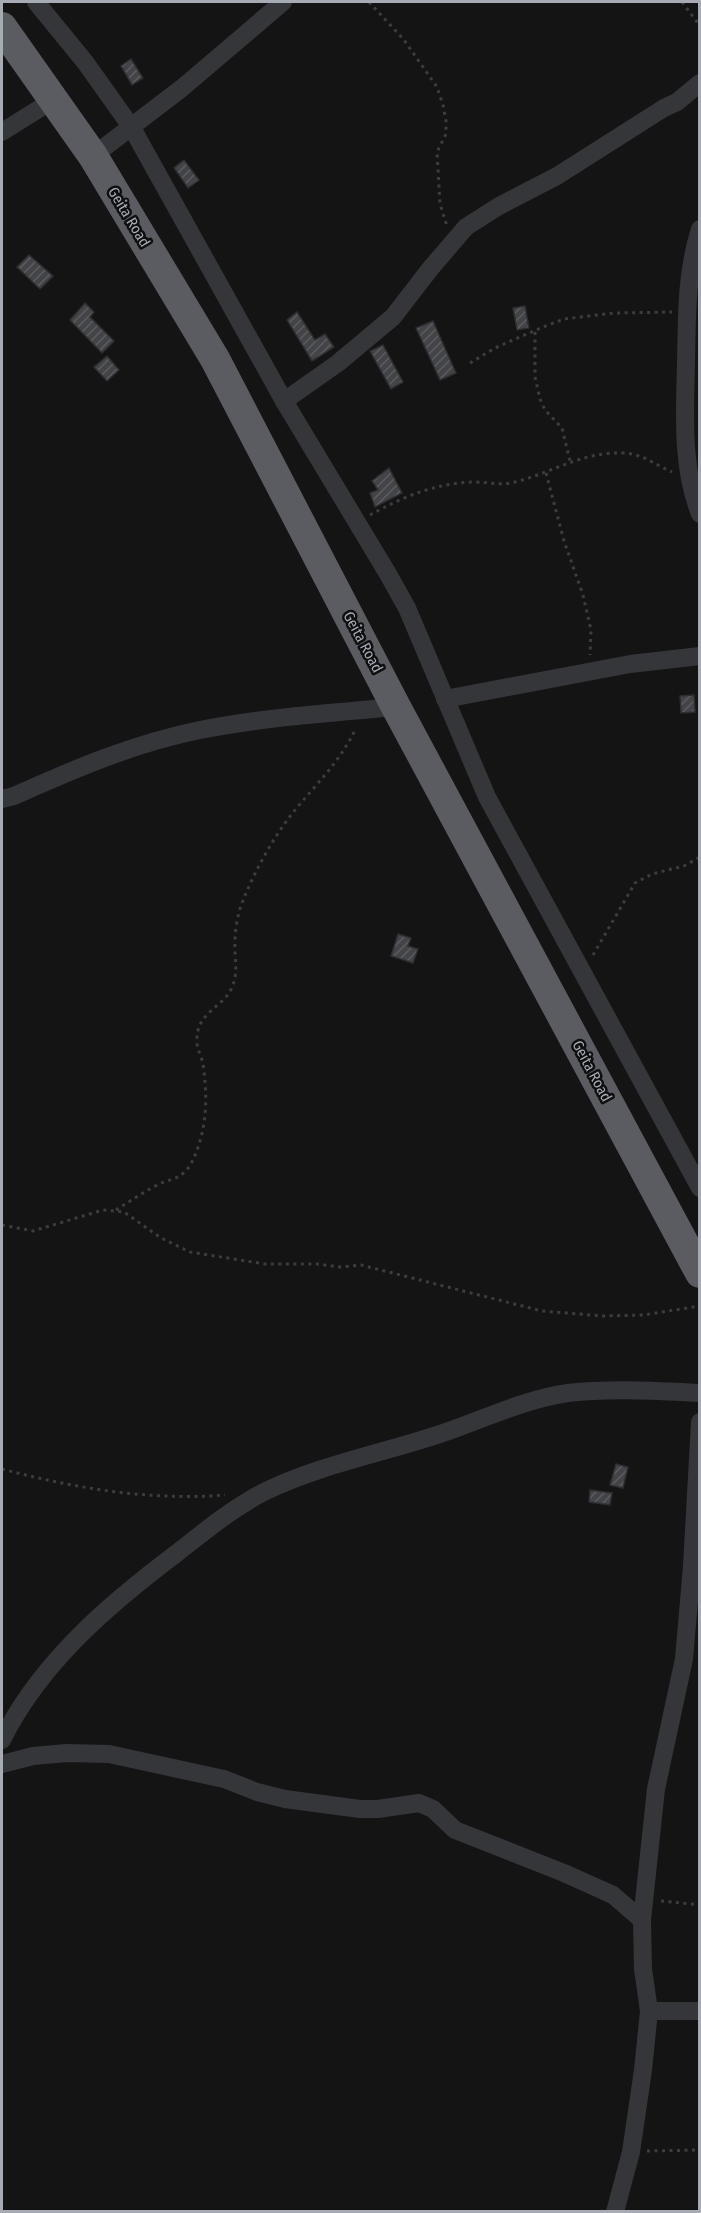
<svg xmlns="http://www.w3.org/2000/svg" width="701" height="2213" font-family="'Fira Sans Condensed',sans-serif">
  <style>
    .building { fill: url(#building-hatch); stroke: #2e2e31; stroke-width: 1.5 }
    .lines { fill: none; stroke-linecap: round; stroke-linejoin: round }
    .path { stroke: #3b3d41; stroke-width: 3; stroke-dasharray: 3 4.5; stroke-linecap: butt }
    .minor { stroke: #35363a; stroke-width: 18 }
    .trunk { stroke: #5a5c62; stroke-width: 30 }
    .labels { text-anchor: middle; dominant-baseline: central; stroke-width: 5; stroke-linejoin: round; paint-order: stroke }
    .street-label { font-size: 15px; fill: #a7abb4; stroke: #0f0f10 }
  </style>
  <defs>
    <pattern id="building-hatch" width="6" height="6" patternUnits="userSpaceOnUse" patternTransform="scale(1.5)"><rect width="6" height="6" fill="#434448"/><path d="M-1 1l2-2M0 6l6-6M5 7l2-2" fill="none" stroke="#5b5c60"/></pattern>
  </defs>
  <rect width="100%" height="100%" fill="#141415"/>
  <g class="building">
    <polygon points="131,59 143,78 132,85 121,66"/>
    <polygon points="184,160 199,180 188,188 174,168"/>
    <polygon points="29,255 53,276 40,289 17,267"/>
    <polygon points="85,303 94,312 90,317 114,341 102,353 70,320"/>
    <polygon points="525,306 529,328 517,330 513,308"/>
    <polygon points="297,312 315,340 325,334 334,347 312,361 287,320"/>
    <polygon points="433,321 456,373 440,380 416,328"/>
    <polygon points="383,345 403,382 391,389 370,351"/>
    <polygon points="107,356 119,370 107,381 94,367"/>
    <polygon points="389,468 402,493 375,507 370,493 378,490 372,481"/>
    <polygon points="694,695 695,712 681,713 680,696"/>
    <polygon points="398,934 411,938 408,946 418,949 413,963 391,956"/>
    <polygon points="616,1464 628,1467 623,1488 610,1485"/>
    <polygon points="590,1490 612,1493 610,1505 589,1502"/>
  </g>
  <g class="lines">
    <g class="path">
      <polyline points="369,2 404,40 437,87 443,105 446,121 446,134 437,152 440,204 447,226"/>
      <polyline points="682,2 700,26"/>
      <polyline points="535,332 535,377 540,399 545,410 562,428 570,461"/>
      <polyline points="470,363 495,348 543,327 564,319 614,313 672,312"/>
      <polyline points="546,473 564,541 583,595 591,630 590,655"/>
      <path d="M370,515c32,-18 66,-32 104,-33 14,0 27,4 41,0 39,-10 68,-31 110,-29 17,1 31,12 47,19"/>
      <polyline points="593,955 635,883 652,874 684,866 700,857"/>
      <path d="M116,1210c14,-9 28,-18 43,-26 7,-3 15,-5 21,-8 4,-3 10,-9 12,-14 15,-31 16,-64 11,-98 -1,-7 -6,-14 -6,-22 -2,-30 27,-34 35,-55 7,-15 2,-29 3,-45 0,-14 3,-30 9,-44 11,-27 27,-56 44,-79 25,-33 50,-53 68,-91"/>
      <polyline points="2,1225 33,1231 103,1210 124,1212 161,1238 190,1252 265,1264 317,1264 340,1267 361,1265 542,1311 603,1316 643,1315 700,1306"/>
      <path d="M2,1469c72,19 147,32 223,26"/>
      <polyline points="661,1901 700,1905"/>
      <polyline points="647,2151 700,2150"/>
    </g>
    <g class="minor">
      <polyline points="36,2 85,62 132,128 284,401 388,574 407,608 487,797 700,1188"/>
      <polyline points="2,132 53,100"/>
      <polyline points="93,156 182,88 283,2"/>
      <path d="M700,229c-14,44 -13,88 -14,133 -1,50 -5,104 14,152"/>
      <polyline points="284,401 338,363 393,317 430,269 466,227 499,206 557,176 664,108 677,102 700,83"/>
      <polyline points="445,699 630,664 700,656"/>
      <path d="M2,799l12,-3c60,-27 121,-53 186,-66 65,-13 131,-17 196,-23"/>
      <path d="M2,1740c38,-77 107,-136 175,-187 28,-22 57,-46 89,-62 56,-27 118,-38 177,-58 41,-14 82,-34 125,-40 43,-5 88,-2 132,0"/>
      <polyline points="2,1764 33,1756 67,1753 109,1754 224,1779 257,1792 285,1799 360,1809 378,1809 419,1803 433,1809 455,1830 564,1873 613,1895 642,1920"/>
      <polyline points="649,2011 700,2011"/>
      <polyline points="615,2212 631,2152 643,2070 649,2011 643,1969 642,1920 656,1789 684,1659 692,1566 700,1422"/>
    </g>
    <polyline class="trunk" points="2,27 93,156 215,359 396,707 700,1273"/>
  </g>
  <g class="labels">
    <g class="street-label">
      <text transform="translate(129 217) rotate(59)">Geita Road</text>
      <text transform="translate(363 642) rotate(62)">Geita Road</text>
      <text transform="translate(592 1071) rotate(62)">Geita Road</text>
    </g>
  </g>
  <rect width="701" height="2213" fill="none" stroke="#a7abb4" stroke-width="6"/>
</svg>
